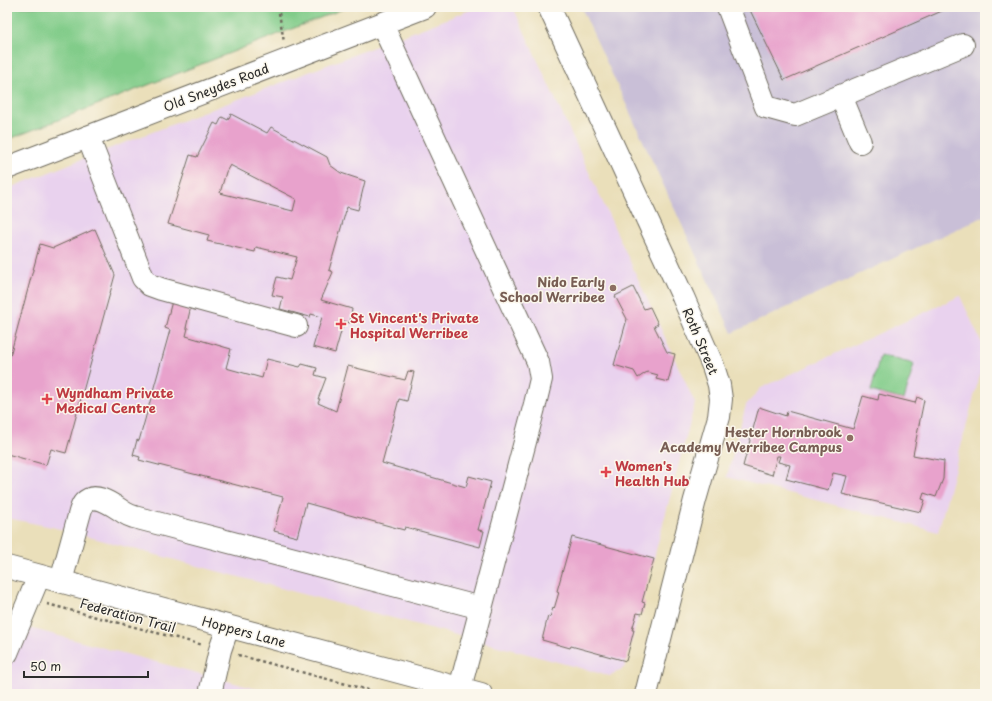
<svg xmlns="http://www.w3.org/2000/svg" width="992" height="701" font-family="'Playpen Sans',sans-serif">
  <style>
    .built { fill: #e9d2ee }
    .industrial { fill: #c9bfd7 }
    .green { fill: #81cc89; stroke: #567c5a }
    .building { fill: #e8a2cc; fill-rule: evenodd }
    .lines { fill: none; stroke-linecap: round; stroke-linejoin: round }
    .minor-casing { stroke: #6e6a5d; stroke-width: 24 }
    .path { stroke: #6e6a5d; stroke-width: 2.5; stroke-dasharray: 3 3; stroke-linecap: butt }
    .minor { stroke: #fff; stroke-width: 22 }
    .education-dot { fill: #8d6e63; stroke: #fbf7ec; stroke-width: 1.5 }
    .health-dot { fill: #e0444e; stroke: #fbf7ec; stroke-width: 1.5 }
    .labels { text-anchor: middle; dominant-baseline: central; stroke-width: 3; stroke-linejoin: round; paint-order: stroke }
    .street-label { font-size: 13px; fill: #2b2b2b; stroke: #fbf7ec }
    .education-label { font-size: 13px; font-weight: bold; fill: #785e54; stroke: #fbf7ec; text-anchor: end }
    .health-label { font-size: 13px; font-weight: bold; fill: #be3a42; stroke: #fbf7ec; text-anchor: start }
  </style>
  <rect width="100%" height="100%" fill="#fbf7ec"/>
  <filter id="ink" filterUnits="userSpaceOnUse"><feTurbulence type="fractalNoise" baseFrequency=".025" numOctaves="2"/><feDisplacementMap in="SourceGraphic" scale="8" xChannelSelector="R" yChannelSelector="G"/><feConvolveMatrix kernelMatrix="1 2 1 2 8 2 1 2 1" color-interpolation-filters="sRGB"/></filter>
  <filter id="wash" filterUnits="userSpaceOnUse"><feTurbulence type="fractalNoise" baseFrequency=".012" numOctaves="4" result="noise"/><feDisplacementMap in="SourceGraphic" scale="16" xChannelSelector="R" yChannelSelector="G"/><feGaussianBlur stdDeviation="0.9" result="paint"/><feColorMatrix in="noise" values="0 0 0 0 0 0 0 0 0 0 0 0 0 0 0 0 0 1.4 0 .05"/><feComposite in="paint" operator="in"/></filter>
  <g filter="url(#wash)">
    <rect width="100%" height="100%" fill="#eadfba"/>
    <g class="built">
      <polygon points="478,7 513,7 695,403 625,667 610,676 52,527 7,518 7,189 72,163"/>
      <polygon points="960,296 985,350 985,355 938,532 727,477 746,405 761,388"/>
      <polygon points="7,622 275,694 7,694"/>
    </g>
    <polygon class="industrial" points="581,7 985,7 985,216 732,333"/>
    <g class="green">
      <polygon points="7,7 348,7 7,140"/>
      <polygon points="880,355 914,364 904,400 871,391"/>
    </g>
    <g id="blocks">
      <g class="building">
        <polygon points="752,7 951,7 784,80 749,8"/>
        <path d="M231,114l36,19 4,-6 56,30 3,8 11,8 24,8 -7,29 -11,-3 -18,63 4,2 -12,28 31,9 -2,14 -6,-2 -9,32 -22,-6 9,-30 -11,-3 -1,3 -30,-8 3,-12 -11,-2 5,-18 13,3 7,-23 -41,-10 -1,5 -48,-11 2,-6 -41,-11 22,-69 7,2 17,-34 4,2 4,-8 6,3zM230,165l66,34 -3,12 -73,-18 6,-21z"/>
        <polygon points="95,229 115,275 66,453 51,449 46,465 7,454 7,367 40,244 53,248"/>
        <polygon points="633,287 644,309 650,307 658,324 654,326 667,352 675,354 668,382 656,379 658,375 647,372 638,378 634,371 614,365 627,319 615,296"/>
        <polygon points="172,301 191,306 186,328 188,328 186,336 231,349 226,368 262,378 267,359 300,367 302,364 317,368 315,375 326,378 318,399 320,399 318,403 336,411 348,366 405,380 408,371 414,372 407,401 399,399 382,463 466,487 469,476 491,482 478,530 484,531 480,547 405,527 404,530 306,503 297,537 274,531 283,497 139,460 140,457 133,455 137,440 139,441 170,330 165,328"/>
        <polygon points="879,394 915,403 917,397 924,400 913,455 944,461 943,479 936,497 924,493 922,499 925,500 921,512 842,494 847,476 833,473 828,490 786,479 790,465 778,462 780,456 777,456 772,475 743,466 759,407 786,416 787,411 853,429 863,396 878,400"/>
        <polygon points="572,537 654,559 642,602 645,603 642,614 637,613 632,630 634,630 626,661 571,646 570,648 542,640 548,616 550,617 553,608 554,609 559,592 557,591"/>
      </g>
    </g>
  </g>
  <g filter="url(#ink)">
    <use href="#blocks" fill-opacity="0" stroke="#6e6a5d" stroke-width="1"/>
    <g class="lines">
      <defs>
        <g id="minor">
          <polyline points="549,7 683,297 713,366 719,385 721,399 719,417 695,500 646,694"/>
          <polyline points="728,7 766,107 795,115 963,45"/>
          <polyline points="382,24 538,362 541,379 535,404 460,688"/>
          <polyline points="841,96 860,142"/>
          <polyline points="88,137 143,278 150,285 161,289 296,326"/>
          <polyline points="7,168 425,7"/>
          <polyline points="7,567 481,694"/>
          <path d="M61,581l19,-69c1,-3 2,-7 4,-9 12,-13 31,4 41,10 3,2 6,3 9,4l347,91"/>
          <polyline points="7,653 39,576"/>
          <polyline points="210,694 220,650 228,627"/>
        </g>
      </defs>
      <use href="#minor" class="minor-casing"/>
      <g class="path">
        <polyline points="278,7 284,42"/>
        <polyline points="47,604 203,645"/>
        <polyline points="238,655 383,694"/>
      </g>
      <use href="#minor" class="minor"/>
    </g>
  </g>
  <g class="education-dot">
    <circle cx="613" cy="288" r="4"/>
    <circle cx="850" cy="438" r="4"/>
  </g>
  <g class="health-dot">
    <path d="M339 318h4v4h4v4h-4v4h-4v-4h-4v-4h4z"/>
    <path d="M45 393h4v4h4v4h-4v4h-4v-4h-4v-4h4z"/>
    <path d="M604 466h4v4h4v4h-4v4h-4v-4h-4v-4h4z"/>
  </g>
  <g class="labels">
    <g class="street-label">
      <text transform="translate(216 87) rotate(-21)">Old Sneydes Road</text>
      <text transform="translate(701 341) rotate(67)">Roth Street</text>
      <text transform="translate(128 615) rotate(15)">Federation Trail</text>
      <text transform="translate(244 631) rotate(15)">Hoppers Lane</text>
    </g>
    <g class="education-label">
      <text x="605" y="281">Nido Early<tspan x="605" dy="15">School Werribee</tspan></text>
      <text x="842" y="431">Hester Hornbrook<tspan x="842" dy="15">Academy Werribee Campus</tspan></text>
    </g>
    <g class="health-label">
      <text x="350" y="317">St Vincent's Private<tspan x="350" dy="15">Hospital Werribee</tspan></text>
      <text x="56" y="392">Wyndham Private<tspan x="56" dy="15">Medical Centre</tspan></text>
      <text x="615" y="465">Women's<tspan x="615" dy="15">Health Hub</tspan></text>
    </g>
  </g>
  <rect width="992" height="701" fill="none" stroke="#fbf7ec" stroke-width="24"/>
  <path d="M24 671v6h124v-6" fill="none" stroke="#2b2b2b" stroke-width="2"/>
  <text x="30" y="671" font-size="12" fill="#2b2b2b" stroke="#fbf7ec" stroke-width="3" paint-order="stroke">50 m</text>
</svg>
